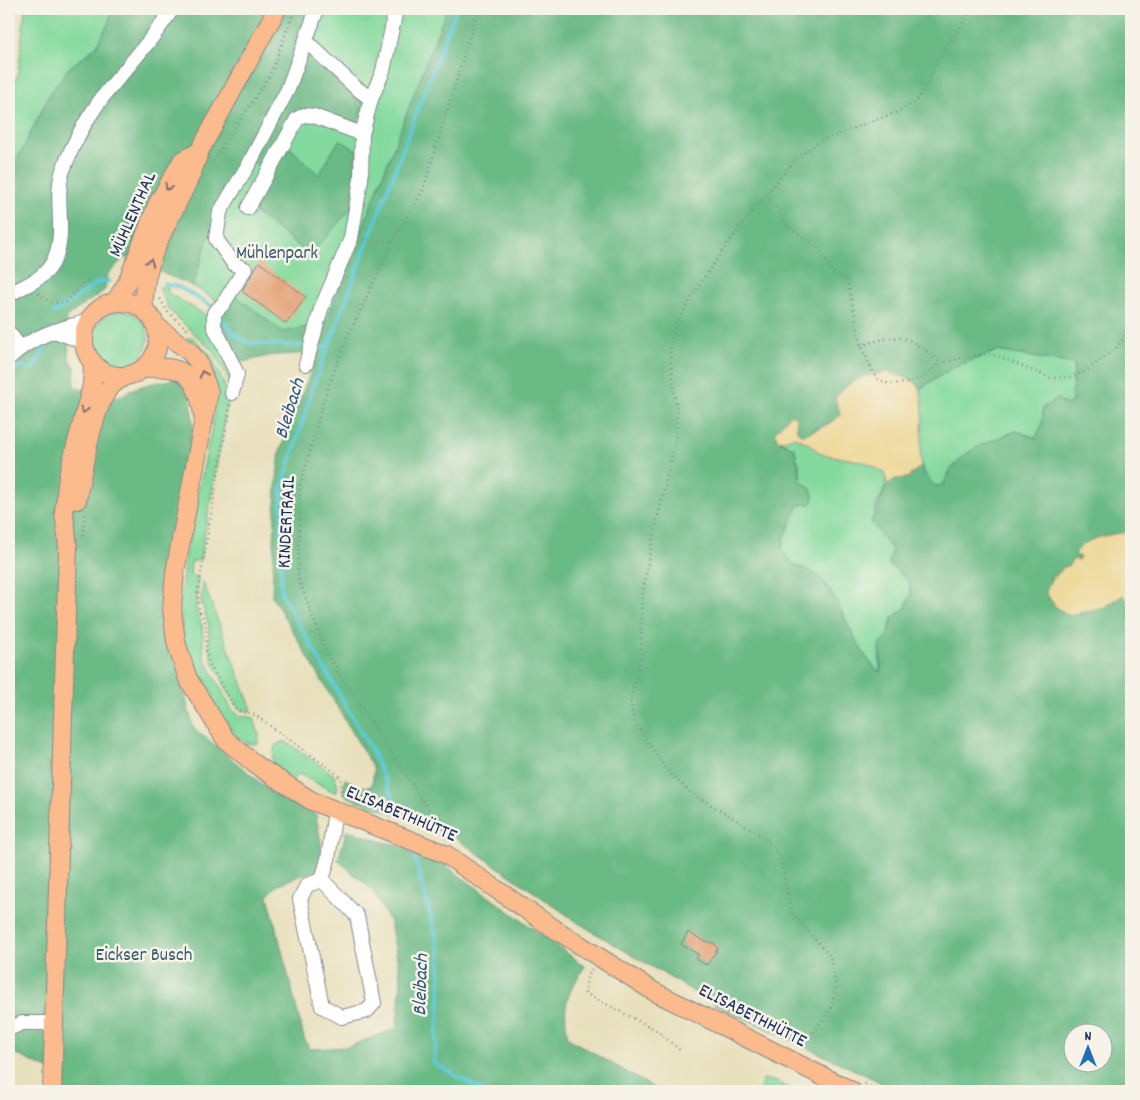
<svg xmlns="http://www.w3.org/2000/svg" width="1140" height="1100" font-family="Dekko,sans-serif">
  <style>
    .green { fill: #84da9e; stroke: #50847e }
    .forest { fill: #6bba85; stroke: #437472; fill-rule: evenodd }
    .sand { fill: #eeda9e; stroke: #84847e }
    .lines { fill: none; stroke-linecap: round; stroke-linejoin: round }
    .stream { stroke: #5ecad4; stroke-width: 4 }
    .building { fill: #e39c6e }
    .minor-casing { stroke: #82888d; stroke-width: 16 }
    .major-casing { stroke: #82888d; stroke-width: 20 }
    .path { stroke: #82888d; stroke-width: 2.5; stroke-dasharray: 1 4; stroke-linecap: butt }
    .minor { stroke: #fff; stroke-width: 14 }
    .major { stroke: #fbbb8c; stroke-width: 18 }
    .oneway { stroke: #806e73 }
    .labels { text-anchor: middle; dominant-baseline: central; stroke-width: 5; stroke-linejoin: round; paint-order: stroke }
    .street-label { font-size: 19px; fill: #1b2f5e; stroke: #f7f3e8 }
    .park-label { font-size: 19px; fill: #355a6e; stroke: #f7f3e8 }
    .water-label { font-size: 20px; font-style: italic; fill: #2c567c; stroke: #f7f3e8 }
  </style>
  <rect width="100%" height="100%" fill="#f7f3e8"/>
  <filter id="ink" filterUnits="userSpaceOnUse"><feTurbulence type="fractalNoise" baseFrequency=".02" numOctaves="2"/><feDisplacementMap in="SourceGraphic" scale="10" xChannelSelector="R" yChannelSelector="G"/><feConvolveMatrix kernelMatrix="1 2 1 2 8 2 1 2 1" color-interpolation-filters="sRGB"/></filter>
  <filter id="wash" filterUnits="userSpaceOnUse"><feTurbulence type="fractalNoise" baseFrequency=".0096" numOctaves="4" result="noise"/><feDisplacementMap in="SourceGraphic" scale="20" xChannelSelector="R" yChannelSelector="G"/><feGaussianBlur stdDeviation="1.12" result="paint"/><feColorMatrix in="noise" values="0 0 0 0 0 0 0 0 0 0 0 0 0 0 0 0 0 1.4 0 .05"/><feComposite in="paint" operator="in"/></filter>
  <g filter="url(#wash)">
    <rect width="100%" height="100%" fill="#e8e0bc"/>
    <g class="green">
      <polygon points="25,9 112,9 110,22 96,47 68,69 51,92 14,167 9,155 9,86 18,76"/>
      <polygon points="325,9 447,9 326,324 313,337 263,329 193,286 207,241 244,156 314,42"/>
      <polygon points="159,287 168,287 168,293 209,317 234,374 231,385 215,353 169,310"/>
      <circle cx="121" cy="338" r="27"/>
      <path d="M187,338h6l18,17 18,41 -29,164 -9,2 -1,13 8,2 -2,33 6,15 2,32 28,53 7,5 15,3 5,17 -1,8c-16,5 -26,-13 -35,-24 -20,-26 -37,-58 -41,-92 -7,-47 15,-124 24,-172 3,-16 8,-33 9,-49 1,-9 -24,-54 -30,-65z"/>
      <path d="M997,351l77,13 -2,38 -7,3h-18l-4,3 -1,16 -6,14 -20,-7 -30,12 -35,25 -8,17 -8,1c-22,-22 -14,-41 -13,-70 1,-9 -1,-18 -2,-27l34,-22z"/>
      <path d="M794,437l14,6 13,11 44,8 20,11c2,17 -2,19 -9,33 -4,12 9,36 17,44l-4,14 20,17 2,14 -6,14 -12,8 -7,22 -7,6 1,27c-19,-11 -40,-71 -58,-92 -6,-8 -19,-11 -27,-15 -5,-4 -9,-10 -13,-15l2,-12 15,-34h12v-15l-10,-8 -2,-20 -21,-20z"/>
      <polygon points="203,582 252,710 251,711 241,710 234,703 213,662 209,648 209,626 201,601"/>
      <path d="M281,742h5l48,33 4,11 -2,7 -37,-19 -5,5c-18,-11 -26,-12 -18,-34z"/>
      <polygon points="763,1079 777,1082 795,1091 759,1091"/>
    </g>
    <g class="forest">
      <path d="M112,9h213l-11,33 50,60 -7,21 -54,-13 -21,30 37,35 20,-35 18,10 -6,59 -41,46 -57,-44 10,-42 -19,-13 -37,85 -14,45 -68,-29 -18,18 -2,15 -39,27 3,41 6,9 -1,20 45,10c15,-11 34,-14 52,-17l2,-5c21,13 19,32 20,55l-32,171 32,126 81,67 42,21c2,15 11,42 1,55 -16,6 -41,11 -49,26l36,142 5,11 38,-2 50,-19 4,-49 -11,-57 -17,-31 -35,-31 9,-30 36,12 19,3 36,15 147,106c-18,29 -23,36 -17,72l91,53h-603l-2,-19 -45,-21v-875l42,-84 17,-23 28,-22 13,-25z"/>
      <path d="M447,9h684v505l-4,4 4,2v12h-3l-48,25 -2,3 -4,-1 -6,7 -5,1 -3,6 -9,4 -3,21 20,17 37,-8 19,-12 5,6 2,-3v493h-240l-15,-11 -160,-75 -136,-81 -130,-90 -103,-37 -4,-6 2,-12 17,8 10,-1 2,-17 -102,-173 4,-108 4,-37 38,-98 -45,2 -35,8 -20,-46 18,-21 47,36 43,-9zM997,351l77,13 -2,38 -7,3 -7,-7 -15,10 -1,16 -6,14 -20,-7c-35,14 -56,18 -73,54l-8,1 -10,-10 -4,-10 -14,12 -12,1 -8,6 -16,37 21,28 -3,14 20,17 2,14 -6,14 -12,8 -7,22 -7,6 2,20 -1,7c-18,-10 -41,-72 -58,-92 -6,-8 -19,-11 -27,-15 -5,-4 -9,-10 -13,-15l2,-12 15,-33 12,-1 3,-5 -3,-10 -10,-8 -6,-32 -17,-9 18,-23 1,14 6,4 110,-53 7,6 34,-21zM1072,1032h30v30h-30z"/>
    </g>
    <g class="sand">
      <path d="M887,372c8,3 18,5 26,9 18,11 5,65 8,85l-14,12 -12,1 -8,6 -2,-12 -20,-11 -44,-8 -13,-11 -14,-6 -16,4 -3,-9 16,-18 5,3 1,14 6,4 22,-9 16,-11 -6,-16c18,-22 24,-22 52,-27z"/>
      <path d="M1128,532h3v66l-2,4 -6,-7 -18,12 -37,8 -13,-9 -9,-13c4,-17 10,-14 17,-26l5,-1 6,-7 4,1 2,-3 -5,-3c9,-17 35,-19 53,-22z"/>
    </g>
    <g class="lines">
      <g class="stream">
        <polyline points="164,284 179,287 215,308 233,333 248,343 307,346"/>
        <polyline points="54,313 99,282 109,281"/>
        <polyline points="314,347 328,347"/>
        <polyline points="9,374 18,366 33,369 44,348"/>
        <polyline points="399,812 371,749 281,593 282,488 314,384 456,9"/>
        <polyline points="414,855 440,951 440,1000 434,1063 483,1091"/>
      </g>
    </g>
    <g id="blocks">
      <g class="building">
        <polygon points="259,262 306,297 286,324 242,291"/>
        <polygon points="688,932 702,940 716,944 715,946 718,948 707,965 696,959 699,955 681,944"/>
      </g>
    </g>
  </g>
  <g filter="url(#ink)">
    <use href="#blocks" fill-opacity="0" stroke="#82888d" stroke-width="1"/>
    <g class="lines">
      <defs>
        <g id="minor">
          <polyline points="306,41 355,87 371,99"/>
          <polyline points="248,208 297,119 304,115 314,116 362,134"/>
          <path d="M9,295c15,-10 35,-15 44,-33 16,-31 -2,-66 12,-97 8,-21 21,-45 34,-63 24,-32 52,-59 73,-93"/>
          <polyline points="54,331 84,342"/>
          <polyline points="9,333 20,347"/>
          <path d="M9,358c23,-22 49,-29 80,-37"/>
          <polyline points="306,364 321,309 351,238 361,179 362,134 371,99 383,71 396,9"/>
          <polyline points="232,393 237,374 214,326 214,313 223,304 245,269 234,264 216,239 220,212 250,162 288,89 317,9"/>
          <polygon points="322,880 357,916 374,1003 367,1011 342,1017 322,1006 300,899 307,885"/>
          <polyline points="322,880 328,859 335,811"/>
          <polyline points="9,1029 22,1023 53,1023"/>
        </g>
        <g id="major">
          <polyline points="115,302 127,283 157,205 182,161 199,152"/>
          <circle cx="121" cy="339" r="37"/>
          <path d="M144,309c-3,-60 39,-102 55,-157l78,-143"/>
          <polyline points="156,326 190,352 198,362 209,392 175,572 172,609 176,642 188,679 226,740 256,765 312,801 445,854 553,928 653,991 852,1091"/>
          <path d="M142,369c41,-6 55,5 61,46"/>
          <path d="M77,500c5,-29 15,-86 30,-109 4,-7 12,-11 18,-15"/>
          <polyline points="52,1091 68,547 64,512 68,476 92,385 93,362"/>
        </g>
      </defs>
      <use href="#minor" class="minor-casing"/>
      <use href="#major" class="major-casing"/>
      <g class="path">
        <polyline points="213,161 270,75 295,9"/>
        <polyline points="767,195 788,227 818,247 831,271 847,279 861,346 876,378 889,384 906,383 922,378 940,363 974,355 992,354 1051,378 1071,377 1086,371 1115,349 1124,338 1131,316"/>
        <polyline points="364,240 393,241"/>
        <path d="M39,293c7,9 15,11 27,9l27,-29"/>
        <polyline points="160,299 168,312 188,330"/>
        <path d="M861,346c40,-15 49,-10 79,17"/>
        <polyline points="230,405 198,591 199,610 206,623 206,650 209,663 236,710 255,715 337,774 341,779 341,797"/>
        <polyline points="83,535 85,513"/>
        <polyline points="447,839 443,828 422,800 327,654 298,578 300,487 324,399 343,347 393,241 423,190 478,9"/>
        <polyline points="592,969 587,978 585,993 656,1030 681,1051"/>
        <polyline points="802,1049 831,1008 836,986 830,956 792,913 780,857 763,836 691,793 666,769 634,721 630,701 641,657 642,598 650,551 675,442 677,412 670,355 674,327 705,276 742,224 795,160 820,141 897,112 916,102 928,82 937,60 973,9"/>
        <polyline points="865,1084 878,1091"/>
      </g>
      <use href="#minor" class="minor"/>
      <use href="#major" class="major"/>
    </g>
    <defs><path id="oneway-chevron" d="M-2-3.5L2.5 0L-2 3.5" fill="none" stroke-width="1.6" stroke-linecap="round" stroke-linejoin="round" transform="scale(1.25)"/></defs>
    <g class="oneway">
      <use href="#oneway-chevron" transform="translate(168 187) rotate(119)"/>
      <use href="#oneway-chevron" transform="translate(150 262) rotate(-69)"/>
      <use href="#oneway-chevron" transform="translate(203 374) rotate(-112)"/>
      <use href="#oneway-chevron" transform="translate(84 410) rotate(105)"/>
    </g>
  </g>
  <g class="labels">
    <g class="street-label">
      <text transform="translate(134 215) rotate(-66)">MÜHLENTHAL</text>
      <text transform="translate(288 522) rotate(-87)">KINDERTRAIL</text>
      <text transform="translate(401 815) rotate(23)">ELISABETHHÜTTE</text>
      <text transform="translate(752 1017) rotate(27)">ELISABETHHÜTTE</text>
    </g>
    <g class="park-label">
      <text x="277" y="254">Mühlenpark</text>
      <text x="144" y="956">Eickser Busch</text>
    </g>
    <g class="water-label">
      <text transform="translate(291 409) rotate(-73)">Bleibach</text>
      <text transform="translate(422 985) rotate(-88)">Bleibach</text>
    </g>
  </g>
  <rect width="1140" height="1100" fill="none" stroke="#f7f3e8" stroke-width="30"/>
  <g transform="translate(1088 1048)"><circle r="24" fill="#f7f3e8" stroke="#9fa5b1"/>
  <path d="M0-4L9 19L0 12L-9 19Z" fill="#1f6fb2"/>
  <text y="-8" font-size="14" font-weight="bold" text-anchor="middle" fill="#1b2f5e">N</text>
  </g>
</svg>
